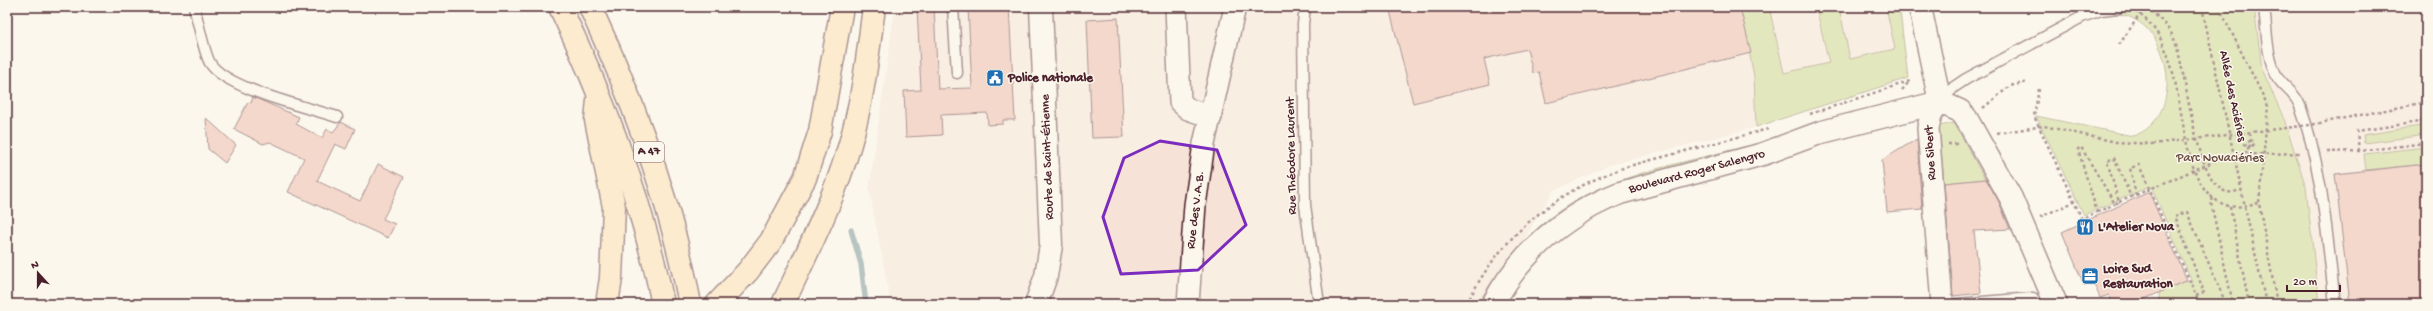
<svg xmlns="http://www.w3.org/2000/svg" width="2433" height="311" font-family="'Gochi Hand',sans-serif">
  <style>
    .built { fill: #f6e2d6 }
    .green { fill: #c6d386; stroke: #887958 }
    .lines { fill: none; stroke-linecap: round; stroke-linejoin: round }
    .stream { stroke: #66858e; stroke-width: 5.5 }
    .building { fill: #ebb2a4; stroke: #4a1f2b }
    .lane-casing { stroke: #4a1f2b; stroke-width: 13 }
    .street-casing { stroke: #4a1f2b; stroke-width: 24 }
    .secondary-casing { stroke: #4a1f2b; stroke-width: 25 }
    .highway-casing { stroke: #4a1f2b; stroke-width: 25 }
    .path { stroke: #4a1f2b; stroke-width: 2.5; stroke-dasharray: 3 3; stroke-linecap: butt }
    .lane { stroke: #fbf7ec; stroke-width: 10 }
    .street { stroke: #fbf7ec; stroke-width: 21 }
    .secondary { stroke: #fbf7ec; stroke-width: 22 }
    .highway { stroke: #fcdcac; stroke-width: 22 }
    .path-bridge { stroke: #4a1f2b; stroke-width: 2.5; stroke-dasharray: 3 3; stroke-linecap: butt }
    .marked { fill: none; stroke: #7b2cbf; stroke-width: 3; stroke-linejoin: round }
    .labels { text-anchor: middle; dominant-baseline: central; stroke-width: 3; stroke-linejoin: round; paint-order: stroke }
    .shield { fill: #fbf7ec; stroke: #7f6065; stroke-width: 1 }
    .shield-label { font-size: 12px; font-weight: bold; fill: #4a1f2b }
    .poi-label { font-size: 13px; font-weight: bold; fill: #4a1f2b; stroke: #fbf7ec; text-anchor: start }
    .street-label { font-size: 13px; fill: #4a1f2b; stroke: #fbf7ec }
    .park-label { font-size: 13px; fill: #694c42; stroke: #fbf7ec }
  </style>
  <rect width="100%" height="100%" fill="#fbf7ec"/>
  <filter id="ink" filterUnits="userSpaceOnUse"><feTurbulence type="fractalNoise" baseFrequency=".025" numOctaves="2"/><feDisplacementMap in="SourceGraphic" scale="8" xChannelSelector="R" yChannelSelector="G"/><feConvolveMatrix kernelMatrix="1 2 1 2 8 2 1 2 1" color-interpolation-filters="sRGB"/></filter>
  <g filter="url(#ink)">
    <g class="built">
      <polygon points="895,7 1900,7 1908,78 1756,127 1610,165 1553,191 1486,304 891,304 869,189"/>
      <polygon points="2254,7 2426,7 2426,304 2319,304 2306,187 2284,119 2262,69"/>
    </g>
    <g class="green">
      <polygon points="1740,7 1769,7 1784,73 1829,63 1816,7 1839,7 1850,59 1895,49 1886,7 1892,7 1893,13 1900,12 1908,78 1756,127 1754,76"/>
      <path d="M2118,7h136l8,62 22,50 22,68 13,117h-159l-1,-11 28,-13 1,3 4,-2 -41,-95 -67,29 -48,-99 97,20c55,-18 39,-117 -16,-122z"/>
      <polygon points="1954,123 1985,179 1944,183 1939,126"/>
      <polygon points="2426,125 2426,135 2364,143 2363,135"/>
      <path d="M1747,146l-5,5 -118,32 -140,121h-6c70,-120 145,-126 269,-158z"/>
      <polygon points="2426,147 2426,164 2366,170 2364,154"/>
    </g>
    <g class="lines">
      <polyline class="stream" points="851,230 861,264 866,304"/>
    </g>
    <g class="building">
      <polygon points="917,7 934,7 938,89 972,88 968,7 1009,7 1015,120 1003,120 1003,124 988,125 987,113 941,115 942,135 906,137 904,91 921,90"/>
      <polygon points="1389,7 1740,7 1751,53 1546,103 1539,72 1533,73 1527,49 1484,59 1490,84 1413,103"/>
      <polygon points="1118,18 1124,137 1092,138 1087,20"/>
      <polygon points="253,97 299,117 296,124 322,138 327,129 333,132 341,122 355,129 346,149 335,144 317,181 360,201 378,164 404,177 383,219 395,224 388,238 288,192 304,158 270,142 263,144 234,129 248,102 251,103"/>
      <polygon points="206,118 236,145 225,163 208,149"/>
      <polygon points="1917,139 1922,209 1887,212 1882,160"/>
      <polygon points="2426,164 2426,304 2350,304 2335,174"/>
      <polygon points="1986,179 1999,202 2010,229 1974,231 1981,293 1953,296 1944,183"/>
      <polygon points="2149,192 2187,280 2134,304 2113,304 2109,295 2100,298 2093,281 2084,285 2062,232"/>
    </g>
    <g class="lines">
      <defs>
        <g id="lane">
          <path d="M194,7c4,13 10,46 16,56 16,26 97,44 127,54"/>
          <polyline points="953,7 957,73"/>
          <polyline points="1305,7 1303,24 1305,205 1319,304"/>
          <path d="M2264,7c3,22 2,52 14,71 7,11 17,14 22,28 23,63 27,132 35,198"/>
          <polyline points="1940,102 1954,87 1966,79 2082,17 2101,10 2118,8"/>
          <polyline points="1956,304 2033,298"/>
        </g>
        <g id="street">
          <polyline points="1176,7 1180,102 1188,109 1211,117"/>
          <polyline points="1940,102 1931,115 1928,128 1942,304"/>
          <polyline points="1188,304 1195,205 1204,144 1235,7"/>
        </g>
        <g id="secondary">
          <polyline points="1920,7 1940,102"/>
          <polyline points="1940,102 1960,111 1966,118 2011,198 2056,304"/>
          <polyline points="1036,304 1046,276 1051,245 1041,7"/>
          <path d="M1493,304c28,-52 72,-89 127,-111l143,-39 59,-22 118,-30"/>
        </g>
        <g id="highway">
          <path d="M560,7c46,96 82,193 103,297"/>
          <path d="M590,7c44,95 81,194 100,297"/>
          <polyline points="598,100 596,120 614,207 611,278 607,304"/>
          <polyline points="717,304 748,271 771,241 805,178 820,131 842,7"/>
          <path d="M783,304c24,-52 51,-104 67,-160 13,-44 18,-91 24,-137"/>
        </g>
      </defs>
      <use href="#lane" class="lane-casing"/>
      <use href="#street" class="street-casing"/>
      <use href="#secondary" class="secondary-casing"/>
      <use href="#highway" class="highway-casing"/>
      <g class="path">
        <path d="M2146,7c11,9 22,18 28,32 13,30 20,144 53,153 4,1 11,-1 15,-2"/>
        <polyline points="2202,7 2266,304"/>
        <polyline points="2219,7 2268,106 2259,203 2277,304"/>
        <path d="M2130,9c71,32 32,179 99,197 9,2 22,-2 30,-3"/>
        <polyline points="2119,45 2145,7"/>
        <polyline points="2039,89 2034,116 2082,219 2097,212 2078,149 2081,147 2115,204 2119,202 2107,161 2114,158 2131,197 2136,195 2130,168 2139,165 2200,304"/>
        <polyline points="1902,90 1909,82"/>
        <polyline points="1983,108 2010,86 2028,82"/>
        <polyline points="1810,114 1910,81"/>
        <polyline points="1997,133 2044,126 2116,142 2152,144"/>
        <polyline points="1948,144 1959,144"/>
        <polyline points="2359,151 2357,131 2426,121"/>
        <polyline points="2327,152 2359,151 2426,143"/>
        <path d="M2246,154v-5l7,-3c0,-2 -1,-4 -3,-5l-5,3 1,3 4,-1c2,-4 1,-8 0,-12"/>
        <polyline points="2136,195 2229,155 2300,153"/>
        <polyline points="2213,198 2211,203 2233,304"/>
        <polyline points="2119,202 2131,197"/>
        <polyline points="2230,207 2249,304"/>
        <polyline points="2097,212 2115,204"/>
        <polyline points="2040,217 2074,202"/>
        <polyline points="2196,295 2204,292 2175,216 2187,212 2226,304"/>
        <path d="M1467,304c32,-68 91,-115 162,-138l139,-37"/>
      </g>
      <use href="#lane" class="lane"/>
      <use href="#street" class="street"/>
      <use href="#secondary" class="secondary"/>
      <use href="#highway" class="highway"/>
      <polyline class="path-bridge" points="2152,144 2310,125 2426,102"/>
    </g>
  </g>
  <path d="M0 0H2433V311H0ZM1160,141l57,9 29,75 -48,45 -77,4 -18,-57 21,-59z" fill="#fbf7ec" fill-opacity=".55" fill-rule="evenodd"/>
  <path class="marked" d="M1160,141l57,9 29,75 -48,45 -77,4 -18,-57 21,-59z"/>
  <defs>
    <symbol id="civic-square" viewBox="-11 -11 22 22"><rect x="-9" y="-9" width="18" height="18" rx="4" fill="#1f6fb2" stroke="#fbf7ec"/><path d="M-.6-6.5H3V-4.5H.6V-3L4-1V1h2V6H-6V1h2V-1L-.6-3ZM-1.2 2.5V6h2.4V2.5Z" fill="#fff"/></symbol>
    <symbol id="restaurant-square" viewBox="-11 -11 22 22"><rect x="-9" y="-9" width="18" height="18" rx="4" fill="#1f6fb2" stroke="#fbf7ec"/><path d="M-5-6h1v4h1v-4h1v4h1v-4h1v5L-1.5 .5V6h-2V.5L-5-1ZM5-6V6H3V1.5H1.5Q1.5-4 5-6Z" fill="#fff"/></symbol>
    <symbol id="office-square" viewBox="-11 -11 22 22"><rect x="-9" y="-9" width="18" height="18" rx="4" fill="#1f6fb2" stroke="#fbf7ec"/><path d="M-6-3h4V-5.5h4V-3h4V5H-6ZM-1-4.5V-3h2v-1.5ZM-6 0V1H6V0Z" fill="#fff"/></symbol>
  </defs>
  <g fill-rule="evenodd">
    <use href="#civic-square" x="985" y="68" width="20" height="20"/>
    <use href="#restaurant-square" x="2075" y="217" width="20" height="20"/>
    <use href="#office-square" x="2080" y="266" width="20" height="20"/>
  </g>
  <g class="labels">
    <rect class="shield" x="634" y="142" width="30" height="20" rx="3"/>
    <g class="shield-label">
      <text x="649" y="152">A 47</text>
    </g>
    <g class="poi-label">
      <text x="1008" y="78">Police nationale</text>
      <text x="2098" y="227">L'Atelier Nova</text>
      <text x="2103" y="269">Loire Sud<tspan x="2103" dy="15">Restauration</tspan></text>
    </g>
    <g class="street-label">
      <text transform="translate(2232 96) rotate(78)">Allée des Aciéries</text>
      <text transform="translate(1931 153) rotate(-93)">Rue Sibert</text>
      <text transform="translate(1292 156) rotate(-91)">Rue Théodore Laurent</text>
      <text transform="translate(1048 157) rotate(-92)">Route de Saint-Étienne</text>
      <text transform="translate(1697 172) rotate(-15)">Boulevard Roger Salengro</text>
      <text transform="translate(1196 210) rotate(-83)">Rue des V.A.B.</text>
    </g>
    <g class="park-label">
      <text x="2220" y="158">Parc Novaciéries</text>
    </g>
  </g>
  <rect width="2433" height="311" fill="none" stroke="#fbf7ec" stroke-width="24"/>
  <rect x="12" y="12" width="2409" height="287" fill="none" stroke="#4a1f2b" stroke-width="1.5" filter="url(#ink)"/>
  <g transform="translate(38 273) rotate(339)" stroke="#fbf7ec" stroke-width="3" paint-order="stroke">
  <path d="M0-3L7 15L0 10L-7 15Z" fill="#4a1f2b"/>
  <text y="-6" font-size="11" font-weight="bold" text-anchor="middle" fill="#4a1f2b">N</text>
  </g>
  <path d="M2287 285v6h53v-6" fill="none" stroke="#4a1f2b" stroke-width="2"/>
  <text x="2293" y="285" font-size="12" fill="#4a1f2b" stroke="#fbf7ec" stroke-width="3" paint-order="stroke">20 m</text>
</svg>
